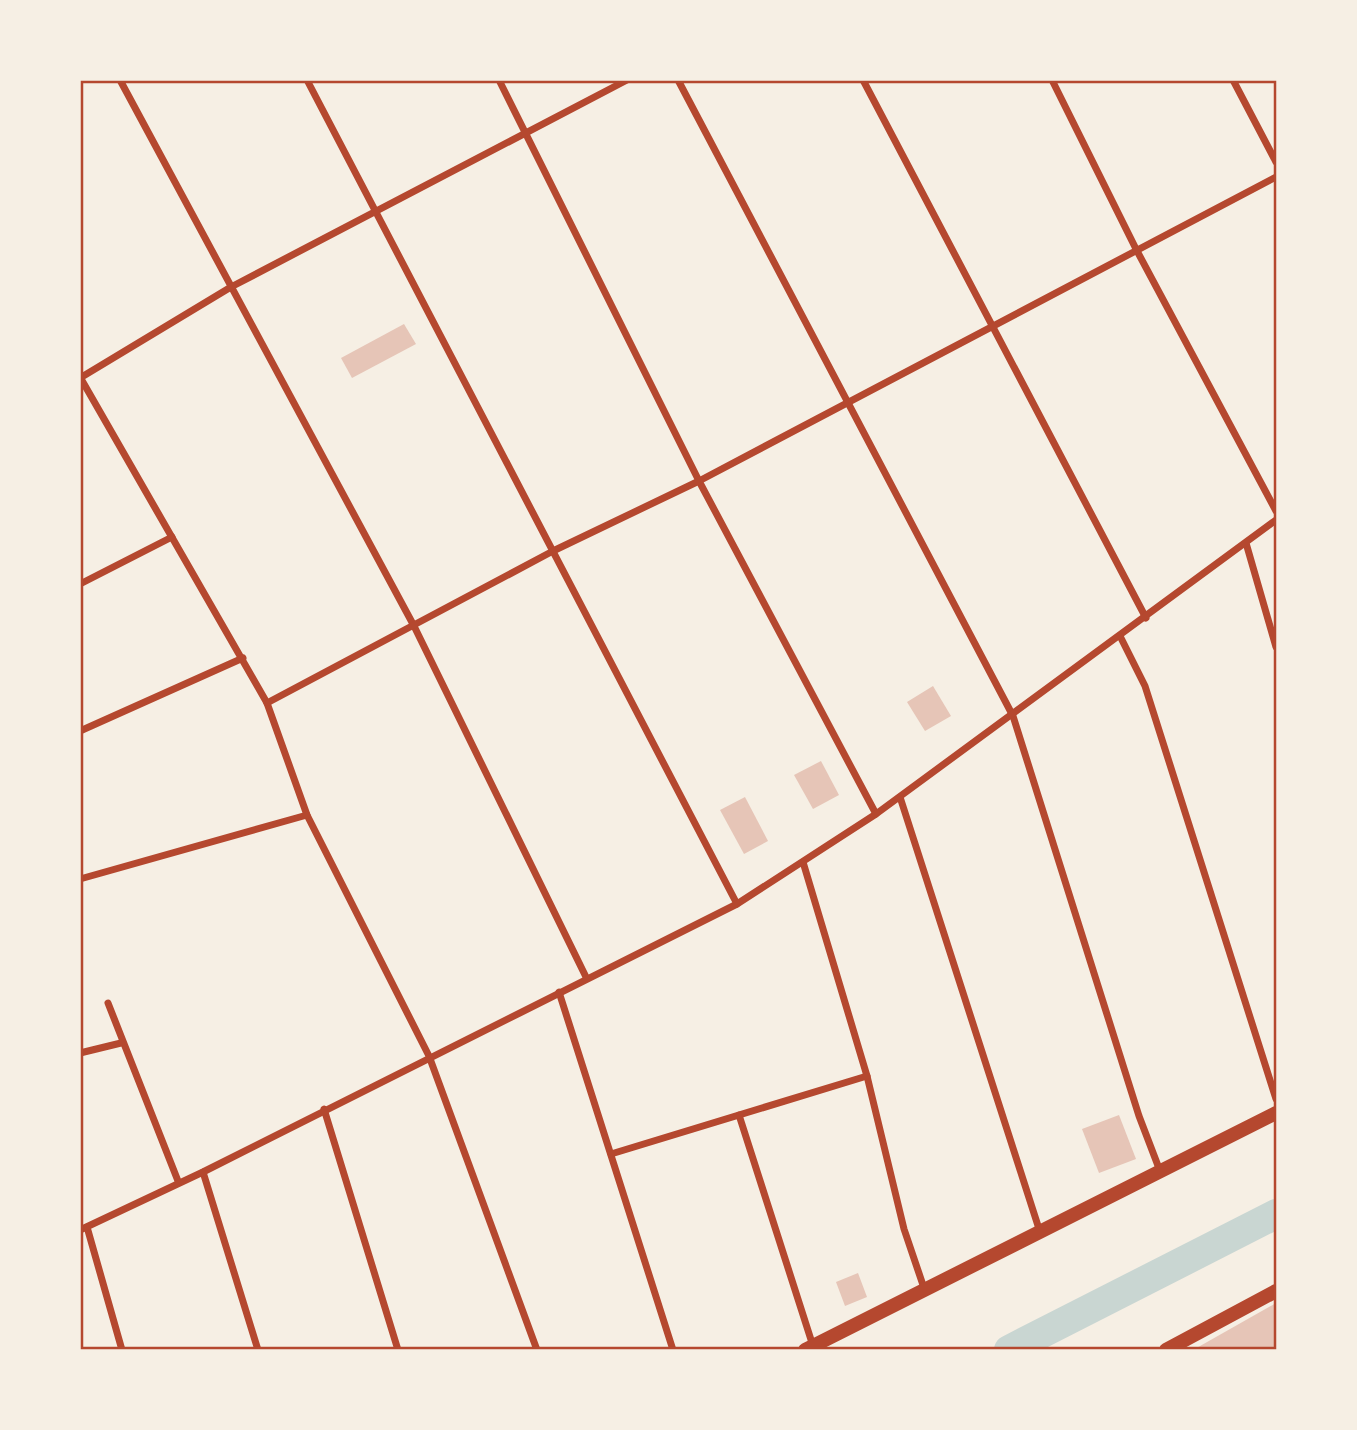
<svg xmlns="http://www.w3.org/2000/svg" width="1357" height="1430" font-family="'Noto Serif',serif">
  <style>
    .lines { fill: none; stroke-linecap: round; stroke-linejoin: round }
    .canal { stroke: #c9d6d2; stroke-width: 30 }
    .building { fill: #e6c5b7 }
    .minor { stroke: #b5482f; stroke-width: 7 }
    .secondary { stroke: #b5482f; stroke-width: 14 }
    .neatline { fill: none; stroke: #b5482f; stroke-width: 2.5 }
  </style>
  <rect width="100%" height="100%" fill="#f6efe4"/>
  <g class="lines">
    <polyline class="canal" points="1009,1350 1276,1214"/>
  </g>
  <g class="building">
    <polygon points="404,324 416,344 352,378 341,358"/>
    <polygon points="933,686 951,716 925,731 907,702"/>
    <polygon points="821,761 839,795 813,809 794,775"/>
    <polygon points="745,797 768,841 744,854 720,810"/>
    <polygon points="1119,1115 1136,1159 1099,1173 1082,1129"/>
    <polygon points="858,1273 867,1297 845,1306 836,1282"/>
    <polygon points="1276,1303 1276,1350 1193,1350"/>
  </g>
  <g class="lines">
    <g class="minor">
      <polyline points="120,80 414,626 586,977"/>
      <polyline points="307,80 737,904"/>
      <polyline points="499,80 699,481 876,814"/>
      <polyline points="678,80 1013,716 1139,1116 1160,1171"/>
      <polyline points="863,80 1146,618"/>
      <polyline points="1052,80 1136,249 1276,511"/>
      <polyline points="1233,80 1276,162"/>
      <polyline points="80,377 267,703 307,815 429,1056 537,1350"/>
      <polyline points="80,378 231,287 627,80"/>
      <polyline points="1246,543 1276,647"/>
      <polyline points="80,584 172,537"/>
      <polyline points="1120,636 1145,686 1276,1099"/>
      <polyline points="267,703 553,551 699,481 1276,177"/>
      <polyline points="80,731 243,658"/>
      <polyline points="900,797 1040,1232"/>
      <polyline points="803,862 867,1076 904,1229 925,1291"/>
      <polyline points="80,879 307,815"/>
      <polyline points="559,992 673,1350"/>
      <polyline points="108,1003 178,1181"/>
      <polyline points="80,1053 121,1043"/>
      <polyline points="324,1109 398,1350"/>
      <polyline points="739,1115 813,1346"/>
      <polyline points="611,1154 867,1076"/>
      <polyline points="203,1172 258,1350"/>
      <polyline points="87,1227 122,1350"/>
      <polyline points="80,1230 203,1172 737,904 876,814 1276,520"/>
    </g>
    <g class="secondary">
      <polyline points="805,1350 1276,1113"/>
      <polyline points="1166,1350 1276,1291"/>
    </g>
  </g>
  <rect width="1357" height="1430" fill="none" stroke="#f6efe4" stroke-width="164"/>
  <rect x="82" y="82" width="1193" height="1266" class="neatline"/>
</svg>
